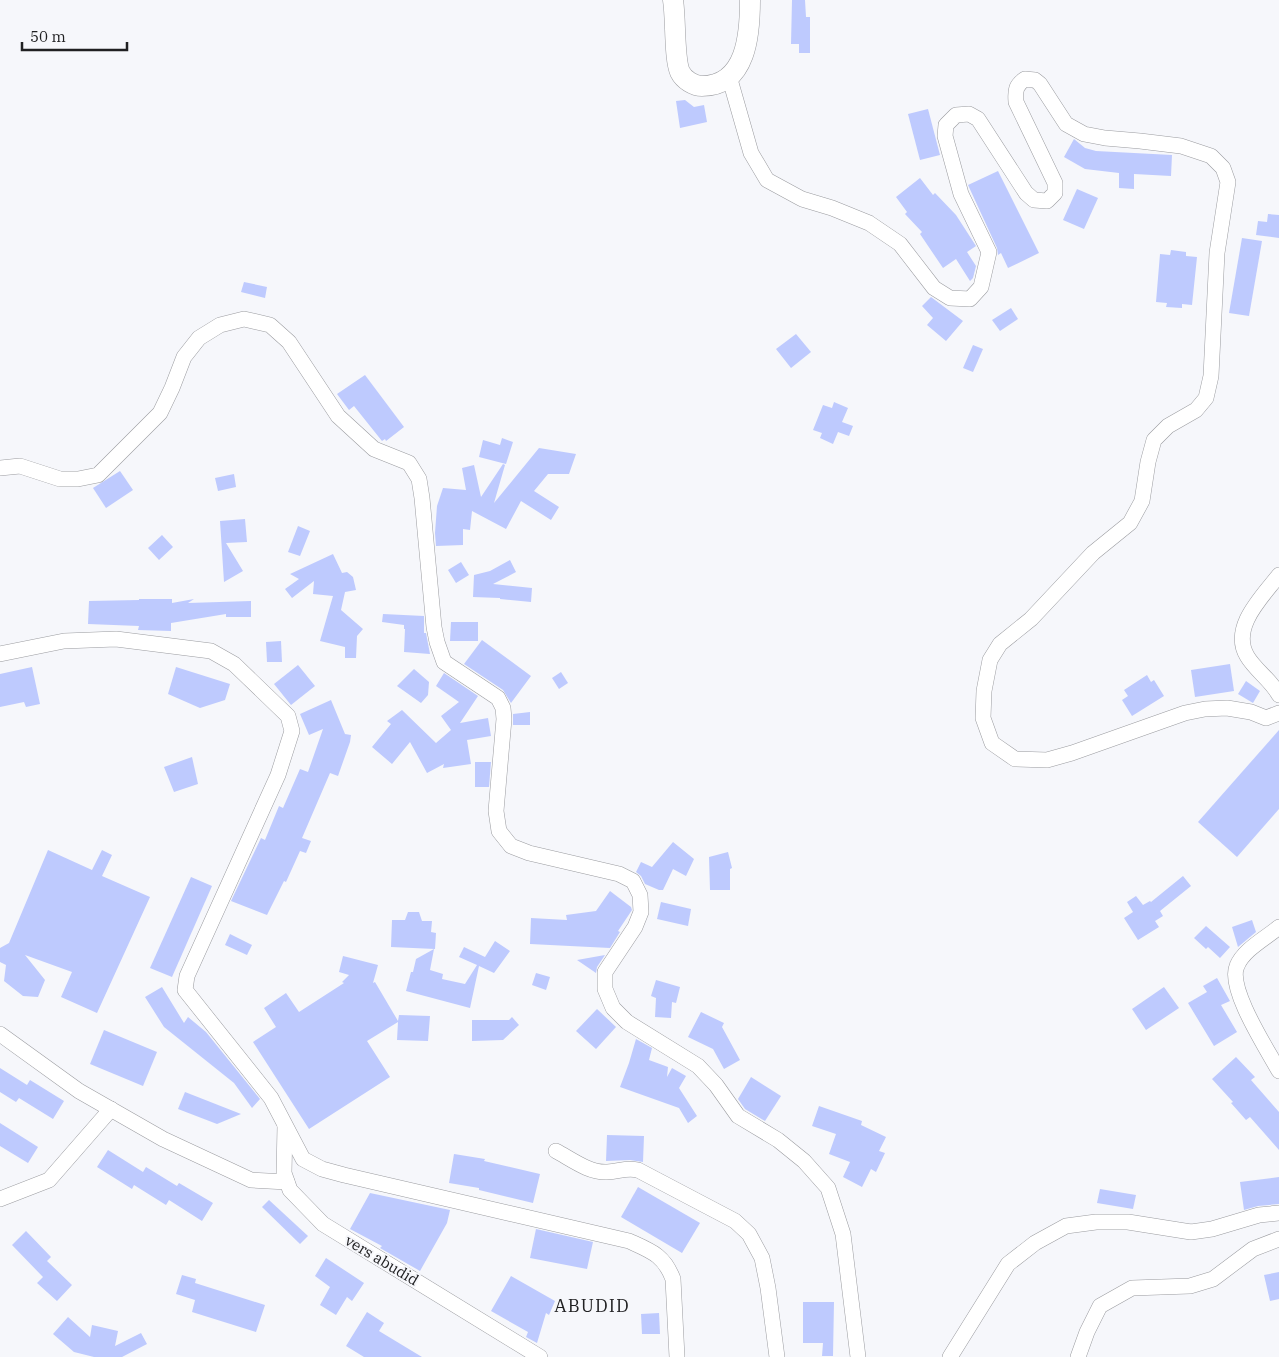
<svg xmlns="http://www.w3.org/2000/svg" width="1279" height="1357" font-family="'IBM Plex Serif',serif">
  <style>
    .building { fill: #becafe }
    .lines { fill: none; stroke-linecap: round; stroke-linejoin: round }
    .minor-casing { stroke: #9b9ca0; stroke-width: 16 }
    .major-casing { stroke: #9b9ca0; stroke-width: 21 }
    .minor { stroke: #fff; stroke-width: 15 }
    .major { stroke: #fff; stroke-width: 20 }
    .labels { text-anchor: middle; dominant-baseline: central; stroke-width: 4; stroke-linejoin: round; paint-order: stroke }
    .street-label { font-size: 15px; fill: #202022; stroke: #f6f7fb }
    .quarter-label { font-size: 18px; letter-spacing: 1px; fill: #202022; stroke: #f6f7fb }
  </style>
  <rect width="100%" height="100%" fill="#f6f7fb"/>
  <g class="building">
    <polygon points="792,0 805,0 806,17 810,17 810,53 799,53 799,44 791,44"/>
    <polygon points="685,100 694,107 704,105 707,122 680,128 676,101"/>
    <polygon points="928,109 940,155 920,160 908,114"/>
    <polygon points="1074,139 1085,148 1096,151 1172,155 1171,176 1134,174 1134,189 1119,188 1119,173 1085,169 1064,157"/>
    <polygon points="998,171 1039,253 1008,268 1001,253 998,255 997,248 968,185"/>
    <polygon points="920,178 933,195 935,193 956,215 976,246 967,252 976,266 973,278 970,281 956,259 943,268 920,234 922,232 905,214 907,212 896,197"/>
    <polygon points="1077,189 1098,198 1084,229 1063,220"/>
    <polygon points="1268,214 1279,215 1279,238 1256,235 1258,221 1267,222"/>
    <polygon points="1242,238 1262,241 1249,316 1229,313"/>
    <polygon points="1171,250 1186,252 1186,256 1197,257 1192,305 1182,304 1182,308 1166,307 1167,303 1156,302 1160,254 1170,255"/>
    <polygon points="244,282 267,287 265,298 241,292"/>
    <polygon points="931,297 963,321 946,341 927,325 933,318 922,306"/>
    <polygon points="1011,308 1018,319 1000,331 992,320"/>
    <polygon points="796,334 811,352 791,368 776,349"/>
    <polygon points="973,345 983,349 973,372 963,368"/>
    <polygon points="365,375 404,427 386,441 385,439 382,441 354,406 349,410 337,394"/>
    <polygon points="834,402 848,408 842,422 853,426 849,436 838,432 833,444 820,438 822,433 813,430 823,405 832,408"/>
    <polygon points="502,438 513,442 506,464 479,457 483,440 500,445"/>
    <polygon points="539,448 576,454 569,474 548,474 534,491 559,507 551,520 521,501 506,529 472,511 470,530 463,529 463,545 436,546 435,533 437,506 443,488 466,490 462,468 474,465 481,497 503,464 505,465 494,503"/>
    <polygon points="120,471 133,490 106,508 93,488"/>
    <polygon points="234,474 236,487 218,491 215,478"/>
    <polygon points="245,519 247,542 226,543 243,571 224,582 220,521"/>
    <polygon points="298,526 310,531 300,556 288,552"/>
    <polygon points="162,535 173,547 159,560 148,548"/>
    <polygon points="333,554 342,573 347,572 353,577 356,590 345,592 341,610 363,629 357,636 356,658 345,658 345,647 320,641 333,596 313,594 314,581 292,598 285,589 299,579 290,574"/>
    <polygon points="510,560 516,572 493,584 532,588 531,602 500,599 500,598 473,597 474,575 490,571"/>
    <polygon points="461,562 469,575 456,583 448,570"/>
    <polygon points="139,599 172,599 172,603 194,599 188,603 251,601 251,617 226,617 226,614 171,623 171,631 138,630 139,626 88,624 89,601 139,600"/>
    <polygon points="383,614 424,616 424,633 426,633 430,654 404,652 405,629 404,629 404,625 382,622"/>
    <polygon points="451,622 478,622 478,641 450,641"/>
    <polygon points="482,640 531,676 511,703 503,690 464,664"/>
    <polygon points="281,641 282,662 267,662 266,642"/>
    <polygon points="1230,664 1234,691 1195,697 1191,670"/>
    <polygon points="298,665 315,686 291,705 274,684"/>
    <polygon points="32,667 40,704 26,707 24,702 0,707 0,674"/>
    <polygon points="176,667 230,684 225,700 200,708 168,694"/>
    <polygon points="414,669 429,682 428,695 421,703 397,686"/>
    <polygon points="561,672 568,683 559,689 552,678"/>
    <polygon points="444,673 478,696 460,723 488,718 491,736 467,740 471,764 443,768 444,764 427,773 410,742 392,764 372,747 391,724 387,721 402,710 436,743 451,730 441,716 459,702 436,686"/>
    <polygon points="1147,675 1151,682 1154,680 1164,696 1132,716 1122,700 1128,696 1124,690"/>
    <polygon points="1246,681 1260,691 1253,703 1238,694"/>
    <polygon points="331,700 345,734 351,735 350,742 338,776 330,773 302,838 311,841 306,853 300,851 286,882 284,881 267,915 231,901 261,838 265,840 279,806 283,808 300,769 308,772 323,729 309,735 300,714"/>
    <polygon points="530,712 530,725 513,725 513,714"/>
    <polygon points="1279,730 1279,809 1237,857 1198,822"/>
    <polygon points="192,757 198,784 174,792 164,767"/>
    <polygon points="475,762 491,762 489,787 475,787"/>
    <polygon points="673,842 694,859 686,876 673,869 663,890 659,890 645,884 641,876 636,872 641,862 652,867"/>
    <polygon points="48,850 92,870 102,850 112,855 102,876 150,897 97,1013 61,997 72,972 25,955 45,980 38,997 23,996 4,981 6,965 0,962 0,948 9,943"/>
    <polygon points="728,852 732,868 730,869 730,890 710,890 709,857"/>
    <polygon points="1183,876 1191,886 1160,911 1163,916 1155,921 1159,927 1138,940 1124,918 1133,912 1127,902 1136,896 1143,905 1150,901 1151,902"/>
    <polygon points="191,877 212,886 172,977 150,968"/>
    <polygon points="610,891 631,907 632,910 618,931 620,932 610,948 530,944 531,918 567,920 566,915 596,911"/>
    <polygon points="661,902 691,909 688,926 657,919"/>
    <polygon points="408,912 419,912 422,921 432,921 431,932 436,933 435,949 391,947 392,920 405,920"/>
    <polygon points="1252,920 1256,932 1238,947 1232,927"/>
    <polygon points="1206,926 1230,947 1220,958 1208,947 1206,949 1194,938"/>
    <polygon points="230,934 252,945 247,955 225,945"/>
    <polygon points="495,941 510,951 494,973 479,966 470,1008 406,991 411,972 413,972 416,959 434,949 430,970 443,974 442,979 465,984 477,965 459,957 464,947 485,957"/>
    <polygon points="605,955 597,967 596,973 577,960"/>
    <polygon points="343,956 378,965 373,983 375,982 398,1021 399,1015 430,1016 428,1041 397,1040 398,1022 367,1041 390,1077 309,1129 253,1042 276,1027 264,1008 286,993 299,1012 344,983 342,982 349,975 339,972"/>
    <polygon points="536,973 550,977 546,990 532,985"/>
    <polygon points="1217,978 1230,1001 1221,1005 1237,1032 1214,1046 1188,1003 1207,992 1203,986"/>
    <polygon points="656,980 680,987 676,1003 672,1002 671,1018 655,1017 656,998 651,996"/>
    <polygon points="162,987 184,1023 188,1017 206,1032 260,1099 252,1108 234,1083 164,1027 145,997"/>
    <polygon points="1164,987 1179,1008 1146,1030 1132,1009"/>
    <polygon points="597,1009 616,1027 596,1049 576,1031"/>
    <polygon points="701,1012 724,1023 722,1027 740,1060 724,1069 713,1049 688,1037"/>
    <polygon points="512,1017 519,1025 503,1040 472,1041 472,1020 509,1020"/>
    <polygon points="104,1030 157,1052 143,1086 90,1064"/>
    <polygon points="636,1039 652,1048 649,1060 668,1067 667,1077 672,1068 686,1076 679,1088 697,1116 688,1123 679,1108 620,1087 629,1063"/>
    <polygon points="1236,1057 1255,1077 1251,1080 1279,1112 1279,1150 1250,1117 1246,1120 1231,1103 1233,1102 1212,1079"/>
    <polygon points="0,1068 27,1085 30,1080 64,1101 53,1119 19,1098 16,1102 0,1092"/>
    <polygon points="751,1077 781,1096 765,1121 745,1109 738,1099"/>
    <polygon points="185,1092 241,1114 217,1124 178,1109"/>
    <polygon points="819,1106 862,1121 861,1125 886,1137 879,1151 885,1153 876,1172 871,1169 862,1187 843,1177 850,1162 829,1154 836,1134 812,1126"/>
    <polygon points="0,1123 38,1147 28,1163 0,1146"/>
    <polygon points="607,1135 644,1136 643,1162 630,1160 606,1161"/>
    <polygon points="108,1150 143,1172 146,1167 177,1186 179,1183 213,1203 202,1221 169,1200 166,1205 134,1185 132,1189 97,1167"/>
    <polygon points="454,1154 485,1159 484,1161 540,1174 533,1203 479,1190 479,1188 449,1183"/>
    <polygon points="1279,1177 1279,1204 1258,1206 1244,1210 1240,1182"/>
    <polygon points="638,1187 700,1223 682,1253 621,1217"/>
    <polygon points="1100,1189 1136,1195 1133,1209 1097,1203"/>
    <polygon points="370,1193 450,1210 447,1223 420,1271 380,1248 382,1246 350,1229"/>
    <polygon points="269,1200 308,1236 300,1244 262,1207"/>
    <polygon points="536,1229 593,1242 587,1269 530,1258"/>
    <polygon points="26,1231 51,1257 47,1261 72,1285 57,1301 37,1283 43,1277 12,1245"/>
    <polygon points="326,1258 364,1283 352,1301 347,1297 336,1315 320,1305 330,1287 315,1276"/>
    <polygon points="1279,1272 1279,1299 1270,1301 1264,1275"/>
    <polygon points="182,1275 196,1279 195,1283 265,1305 256,1332 192,1312 195,1300 176,1294"/>
    <polygon points="511,1276 555,1301 549,1315 546,1313 537,1343 526,1337 528,1332 491,1311"/>
    <polygon points="803,1302 834,1302 833,1356 822,1356 823,1343 803,1343"/>
    <polygon points="367,1312 384,1323 379,1331 422,1357 364,1357 346,1346"/>
    <polygon points="659,1313 660,1334 642,1334 641,1314"/>
    <polygon points="68,1317 90,1337 92,1325 118,1331 115,1346 141,1333 147,1344 122,1357 94,1357 74,1352 53,1334"/>
  </g>
  <g class="lines">
    <defs>
      <g id="minor">
        <path d="M729,76l22,77 16,27 35,19 30,9 37,15 31,21 34,44 16,10 20,1 11,-12 8,-35 -28,-58 -16,-58 1,-11 10,-10 13,-1 9,5 48,74 8,7 13,1 8,-8v-10l-39,-81c-1,-12 0,-17 9,-23l10,1 5,4 26,40 18,10 21,4 35,3 41,5 30,10 12,12 5,14 -11,71 -6,123 -5,22 -10,12 -28,16 -14,14 -6,22 -6,39 -12,22 -37,30 -62,66 -31,25 -10,16 -6,31 -1,27 9,25 23,16 32,1 25,-7 113,-40 20,-4 22,-1 24,4 15,6 13,-5"/>
        <polyline points="0,468 20,466 60,479 78,479 98,475 160,413 172,388 184,357 199,338 220,325 244,319 270,325 289,342 338,416 374,449 409,463 419,479 422,498 434,627 437,642 444,662 498,698 503,708 504,719 496,811 499,831 511,846 529,853 619,874 633,881 640,895 641,912 635,927 605,972 605,989 613,1008 627,1022 698,1066 716,1085 738,1116 778,1140 804,1161 828,1188 843,1234 858,1357"/>
        <path d="M1279,575c-16,21 -49,52 -32,81 8,14 24,24 32,39"/>
        <path d="M0,654l64,-13 52,-2 95,12 23,13 54,52 4,15 -14,44 -91,201 -2,14 86,108 32,61 19,10 22,6 285,66c22,10 35,14 44,38l4,78"/>
        <path d="M1279,927c-13,11 -36,23 -42,39 -10,22 30,83 42,105"/>
        <polyline points="0,1034 79,1091 163,1139 251,1180 287,1182"/>
        <polyline points="285,1126 284,1173 290,1190 323,1224 540,1357"/>
        <path d="M556,1151c15,8 33,22 51,21 12,0 18,-5 31,-2l97,51 14,13 13,24 6,30 9,69"/>
        <polyline points="0,1199 49,1180 111,1109"/>
        <polyline points="950,1357 1008,1264 1035,1243 1066,1226 1096,1222 1128,1222 1191,1232 1212,1229 1259,1215 1279,1213"/>
        <polyline points="1078,1357 1087,1332 1100,1306 1132,1288 1190,1286 1213,1279 1253,1249 1279,1239"/>
      </g>
      <path id="major" d="M673,0c3,18 1,59 7,72 4,8 14,14 22,14 45,0 48,-53 48,-86"/>
    </defs>
    <use href="#minor" class="minor-casing"/>
    <use href="#major" class="major-casing"/>
    <use href="#minor" class="minor"/>
    <use href="#major" class="major"/>
  </g>
  <g class="labels">
    <g class="street-label">
      <text transform="translate(382 1260) rotate(31)">vers abudid</text>
    </g>
    <g class="quarter-label">
      <text x="592" y="1305">ABUDID</text>
    </g>
  </g>
  <path d="M22 42v8h105v-8" fill="none" stroke="#202022" stroke-width="2.5"/>
  <text x="30" y="42" font-size="15" fill="#202022" stroke="#f6f7fb" stroke-width="4" paint-order="stroke">50 m</text>
</svg>
